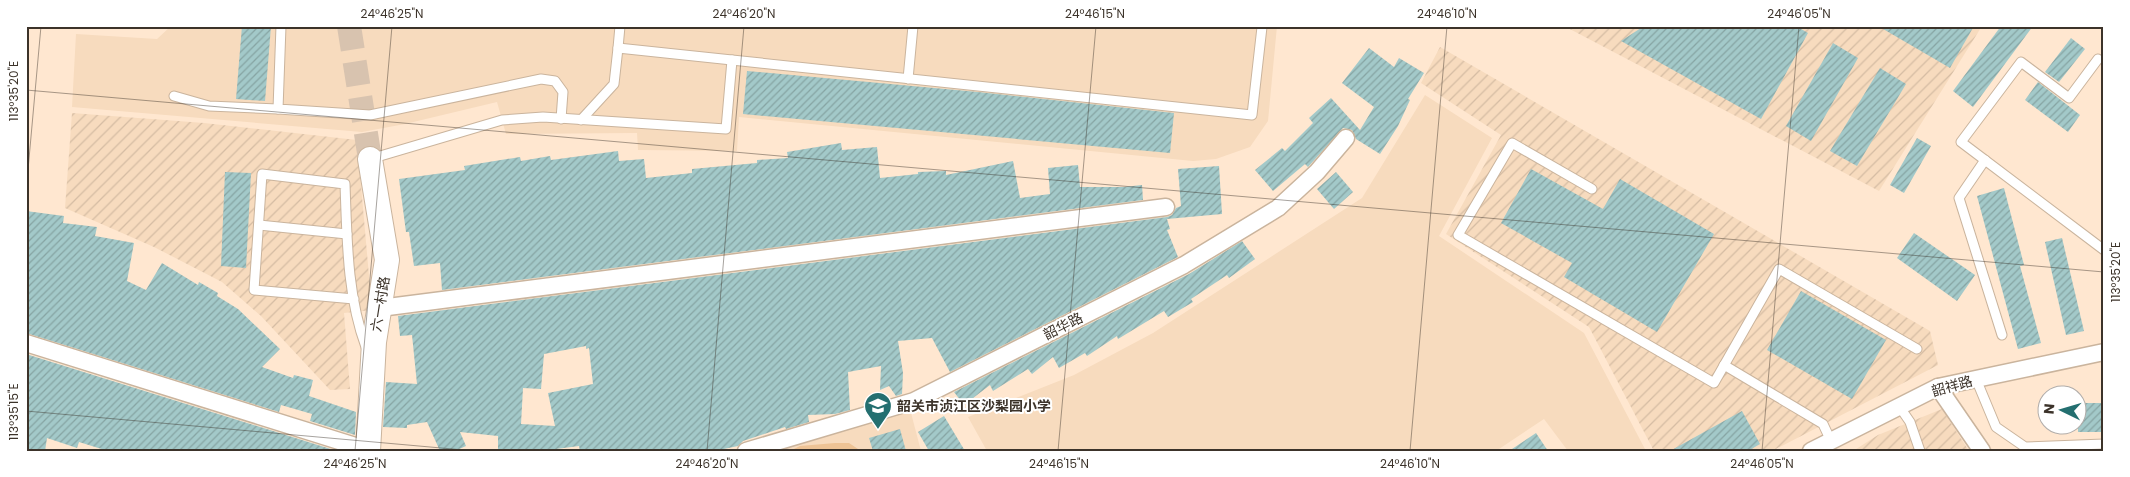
<svg xmlns="http://www.w3.org/2000/svg" width="2130" height="477" font-family="Poppins,'Noto Sans SC',sans-serif">
  <style>
    .built { fill: #f7dbbe }
    .industrial { fill: url(#industrial-furrows) }
    .pitch { fill: #eec395 }
    .building { fill: url(#building-hatch); fill-rule: evenodd }
    .lines { fill: none; stroke-linecap: round; stroke-linejoin: round }
    .secondary-tunnel { stroke: #d8c3af; stroke-width: 24; stroke-dasharray: 24 12; stroke-linecap: butt }
    .lane-casing { stroke: #cab49d; stroke-width: 11 }
    .street-casing { stroke: #cab49d; stroke-width: 19 }
    .secondary-casing { stroke: #cab49d; stroke-width: 26 }
    .lane { stroke: #fff; stroke-width: 9 }
    .street { stroke: #fff; stroke-width: 16 }
    .secondary { stroke: #fff; stroke-width: 24 }
    .ticks { fill: none; stroke: #3c332a; stroke-width: 1; stroke-opacity: 0.45 }
    .labels { text-anchor: middle; dominant-baseline: central; stroke-width: 4; stroke-linejoin: round; paint-order: stroke }
    .street-label { font-size: 14px; fill: #3c332a; stroke: #fff }
    .poi-label { font-size: 14px; font-weight: bold; fill: #3c332a; stroke: #fff; text-anchor: start }
    .neatline { fill: none; stroke: #3c332a; stroke-width: 2 }
    .ticks-label { font-size: 12px; text-anchor: middle; fill: #3c332a }
  </style>
  <defs>
    <pattern id="industrial-furrows" width="10" height="10" patternUnits="userSpaceOnUse" patternTransform="scale(1.25)"><rect width="10" height="10" fill="#f7dbbe"/><path d="M-1 1l2-2M0 10L10 0M9 11l2-2" fill="none" stroke="#d5bca3"/></pattern>
    <pattern id="building-hatch" width="6" height="6" patternUnits="userSpaceOnUse" patternTransform="scale(1.25)"><rect width="6" height="6" fill="#a3c9c9"/><path d="M-1 1l2-2M0 6l6-6M5 7l2-2" fill="none" stroke="#86a4a3"/></pattern>
  </defs>
  <rect width="100%" height="100%" fill="#ffe7d0"/>
  <g class="built">
    <polygon points="171,26 1277,26 1268,121 1250,147 1216,159 1193,161 739,117 737,151 638,150 637,133 506,134 497,102 405,124 362,132 72,107 76,34 157,39"/>
    <polygon points="1425,95 1492,138 1439,236 1584,333 1646,451 1568,451 1544,419 1496,451 987,451 968,417 1074,375 1153,333 1362,198"/>
    <polygon points="910,409 921,451 772,451"/>
  </g>
  <g class="industrial">
    <polygon points="1564,26 1982,26 1879,191"/>
    <polygon points="1440,47 1930,331 1938,365 1772,451 1654,451 1589,327 1446,234 1501,135 1421,83"/>
    <polygon points="72,113 204,123 357,140 372,310 344,313 350,389 330,390 261,316 222,282 154,247 65,208"/>
    <polygon points="1942,409 1969,451 1853,451 1878,435"/>
  </g>
  <polygon class="pitch" points="835,443 849,443 861,451 790,451 800,446"/>
  <g class="building">
    <polygon points="242,26 271,26 265,101 236,99"/>
    <polygon points="1644,26 1796,26 1808,33 1761,119 1621,41"/>
    <polygon points="1878,26 1974,26 1950,68"/>
    <polygon points="2001,26 2033,26 1973,107 1953,91"/>
    <polygon points="2071,38 2085,49 2059,82 2045,72"/>
    <polygon points="1833,43 1858,58 1811,141 1786,126"/>
    <polygon points="1369,48 1394,67 1399,58 1424,73 1408,99 1410,100 1398,126 1380,154 1356,139 1352,130 1343,128 1308,167 1305,164 1273,191 1255,170 1282,148 1285,151 1313,123 1309,118 1331,98 1360,130 1374,107 1342,83"/>
    <polygon points="1880,68 1906,84 1857,166 1830,151"/>
    <polygon points="747,71 978,92 1174,113 1170,153 743,114"/>
    <polygon points="2038,82 2080,115 2068,132 2025,100"/>
    <polygon points="1917,138 1931,146 1904,193 1890,185"/>
    <polygon points="841,143 842,150 877,147 880,178 918,174 918,172 946,171 946,175 1013,161 1020,198 1050,194 1048,168 1078,165 1080,187 1124,187 1142,185 1143,200 442,290 440,263 414,266 409,232 406,232 399,179 465,170 464,166 520,157 521,161 550,156 551,160 618,151 619,161 644,159 646,178 692,173 692,169 757,163 757,160 788,158 787,152"/>
    <path d="M1219,166l3,48 -55,5 3,10 -3,1 11,27 -228,115 -18,-34 -34,3 5,32 -1,21 -6,2 -7,-10 -9,4 1,-24 -33,6 2,38 -15,4 -27,1 1,7 -23,7 -1,-2 -42,14 -5,5 -24,5h-134l-1,-5 -23,3v2h-58v-15l-38,-4 6,14 -11,5h-15l-13,-29 -20,3v3l-24,-1 3,-45 31,2 -5,-49 -12,1 -2,-20 769,-99 5,-2 4,-7 5,-2 -3,-37zM586,346v3l3,-1 4,36 -45,9 7,33 -34,-2 2,-36 18,1 3,-35z"/>
    <polygon points="1531,169 1603,209 1620,179 1714,234 1657,332 1564,277 1572,263 1501,223"/>
    <polygon points="225,172 251,173 246,268 221,266"/>
    <polygon points="1336,172 1353,192 1334,209 1317,189"/>
    <polygon points="2004,188 2024,265 2020,266 2041,343 2018,349 1977,196"/>
    <polygon points="26,211 64,216 63,223 97,227 95,236 134,243 127,281 146,290 162,263 198,285 199,282 218,293 217,296 238,309 280,349 262,367 293,378 294,375 313,380 309,396 356,412 355,435 310,421 312,414 281,405 279,412 26,333"/>
    <polygon points="1914,233 1975,275 1957,301 1897,258"/>
    <polygon points="2062,238 2084,331 2066,335 2045,242"/>
    <polygon points="1242,241 1255,259 1229,278 1227,275 1191,299 1193,302 1168,317 1164,311 1118,339 1117,336 1087,356 1085,353 1059,368 1053,357 1032,374 1028,369 993,391 990,385 964,405 954,392 1189,274"/>
    <polygon points="1801,291 1886,340 1852,399 1767,350"/>
    <polygon points="26,354 337,451 108,451 79,442 77,448 47,438 45,451 26,451"/>
    <rect x="2078" y="403" width="26" height="29"/>
    <polygon points="1742,411 1760,444 1748,451 1670,451"/>
    <polygon points="944,416 965,451 929,451 918,432"/>
    <polygon points="900,429 906,451 873,451 869,438"/>
    <polygon points="1536,433 1548,451 1509,451"/>
  </g>
  <g class="lines">
    <polyline class="secondary-tunnel" points="349,26 370,159"/>
    <defs>
      <g id="lane">
        <polyline points="281,26 278,109 370,115 541,79 555,81 563,92 561,119"/>
        <polyline points="618,48 620,26"/>
        <polyline points="2098,59 2069,98 2021,62 1961,142 2104,250"/>
        <polyline points="908,79 913,26"/>
        <polyline points="174,96 209,106 278,109"/>
        <polyline points="581,120 614,84 618,48 732,60"/>
        <polyline points="370,159 502,120 543,117 726,129 732,60 1252,115 1262,27"/>
        <polyline points="1985,160 1959,198 2002,335"/>
        <polyline points="1592,189 1512,143 1458,235 1714,383 1779,269 1917,349"/>
        <polyline points="259,225 347,234"/>
        <path d="M354,299l-100,-9 8,-116 83,10c2,54 2,112 21,163"/>
        <polyline points="1724,365 1823,424 1831,441"/>
        <polyline points="1976,379 1996,427 2025,447 2104,444"/>
        <polyline points="1899,406 1910,422 1920,451"/>
      </g>
      <g id="street">
        <polyline points="380,308 1166,207"/>
        <polyline points="26,343 368,450"/>
        <polyline points="1938,387 1982,451"/>
        <polyline points="746,451 914,401 1184,265 1278,208 1317,172 1346,138"/>
        <polyline points="1811,451 1938,387 2104,352"/>
      </g>
      <polyline id="secondary" points="368,451 374,342 387,260 370,159"/>
    </defs>
    <use href="#lane" class="lane-casing"/>
    <use href="#street" class="street-casing"/>
    <use href="#secondary" class="secondary-casing"/>
    <use href="#lane" class="lane"/>
    <use href="#street" class="street"/>
    <use href="#secondary" class="secondary"/>
  </g>
  <path class="ticks" d="M26,90l2078,182M26,192l15,-166M26,411l449,40M355,451l37,-425M707,451l37,-425M1058,451l38,-425M1410,451l37,-425M1762,451l37,-425"/>
  <defs>
    <symbol id="school-pin" viewBox="-11 -11 22 30"><path d="M0 17L-7.5 6A9.5 9.5 0 1 1 7.5 6Z" fill="#246f70" stroke="#fff"/><path d="M0-5L7-2L0 1L-7-2ZM-4 1L0 2.5L4 1V4Q0 6-4 4Z" fill="#fff"/></symbol>
  </defs>
  <g fill-rule="evenodd">
    <use href="#school-pin" x="862" y="390" width="32" height="43"/>
  </g>
  <g class="labels">
    <g class="street-label">
      <text transform="translate(380 304) rotate(-81)">六一村路</text>
      <text transform="translate(1063 326) rotate(-27)">韶华路</text>
      <text transform="translate(1952 386) rotate(-16)">韶祥路</text>
    </g>
    <g class="poi-label">
      <text x="897" y="406">韶关市浈江区沙梨园小学</text>
    </g>
  </g>
  <rect width="2130" height="477" fill="none" stroke="#ffffff" stroke-width="55"/>
  <g transform="translate(2062 410) rotate(275)"><circle r="24" fill="#ffffff" stroke="#b1adaa"/>
  <path d="M0-4L9 19L0 12L-9 19Z" fill="#246f70"/>
  <text y="-8" font-size="14" font-weight="bold" text-anchor="middle" fill="#3c332a">N</text>
  </g>
  <rect x="28" y="28" width="2074" height="422" class="neatline"/>
  <g class="ticks-label">
    <text x="392" y="18">24°46'25"N</text>
    <text x="744" y="18">24°46'20"N</text>
    <text x="1095" y="18">24°46'15"N</text>
    <text x="1447" y="18">24°46'10"N</text>
    <text x="1799" y="18">24°46'05"N</text>
    <text transform="translate(14 91) rotate(-90)" y="4">113°35'20"E</text>
    <text transform="translate(2116 272) rotate(-90)" y="4">113°35'20"E</text>
    <text transform="translate(14 412) rotate(-90)" y="4">113°35'15"E</text>
    <text x="355" y="468">24°46'25"N</text>
    <text x="707" y="468">24°46'20"N</text>
    <text x="1059" y="468">24°46'15"N</text>
    <text x="1410" y="468">24°46'10"N</text>
    <text x="1762" y="468">24°46'05"N</text>
  </g>
</svg>
